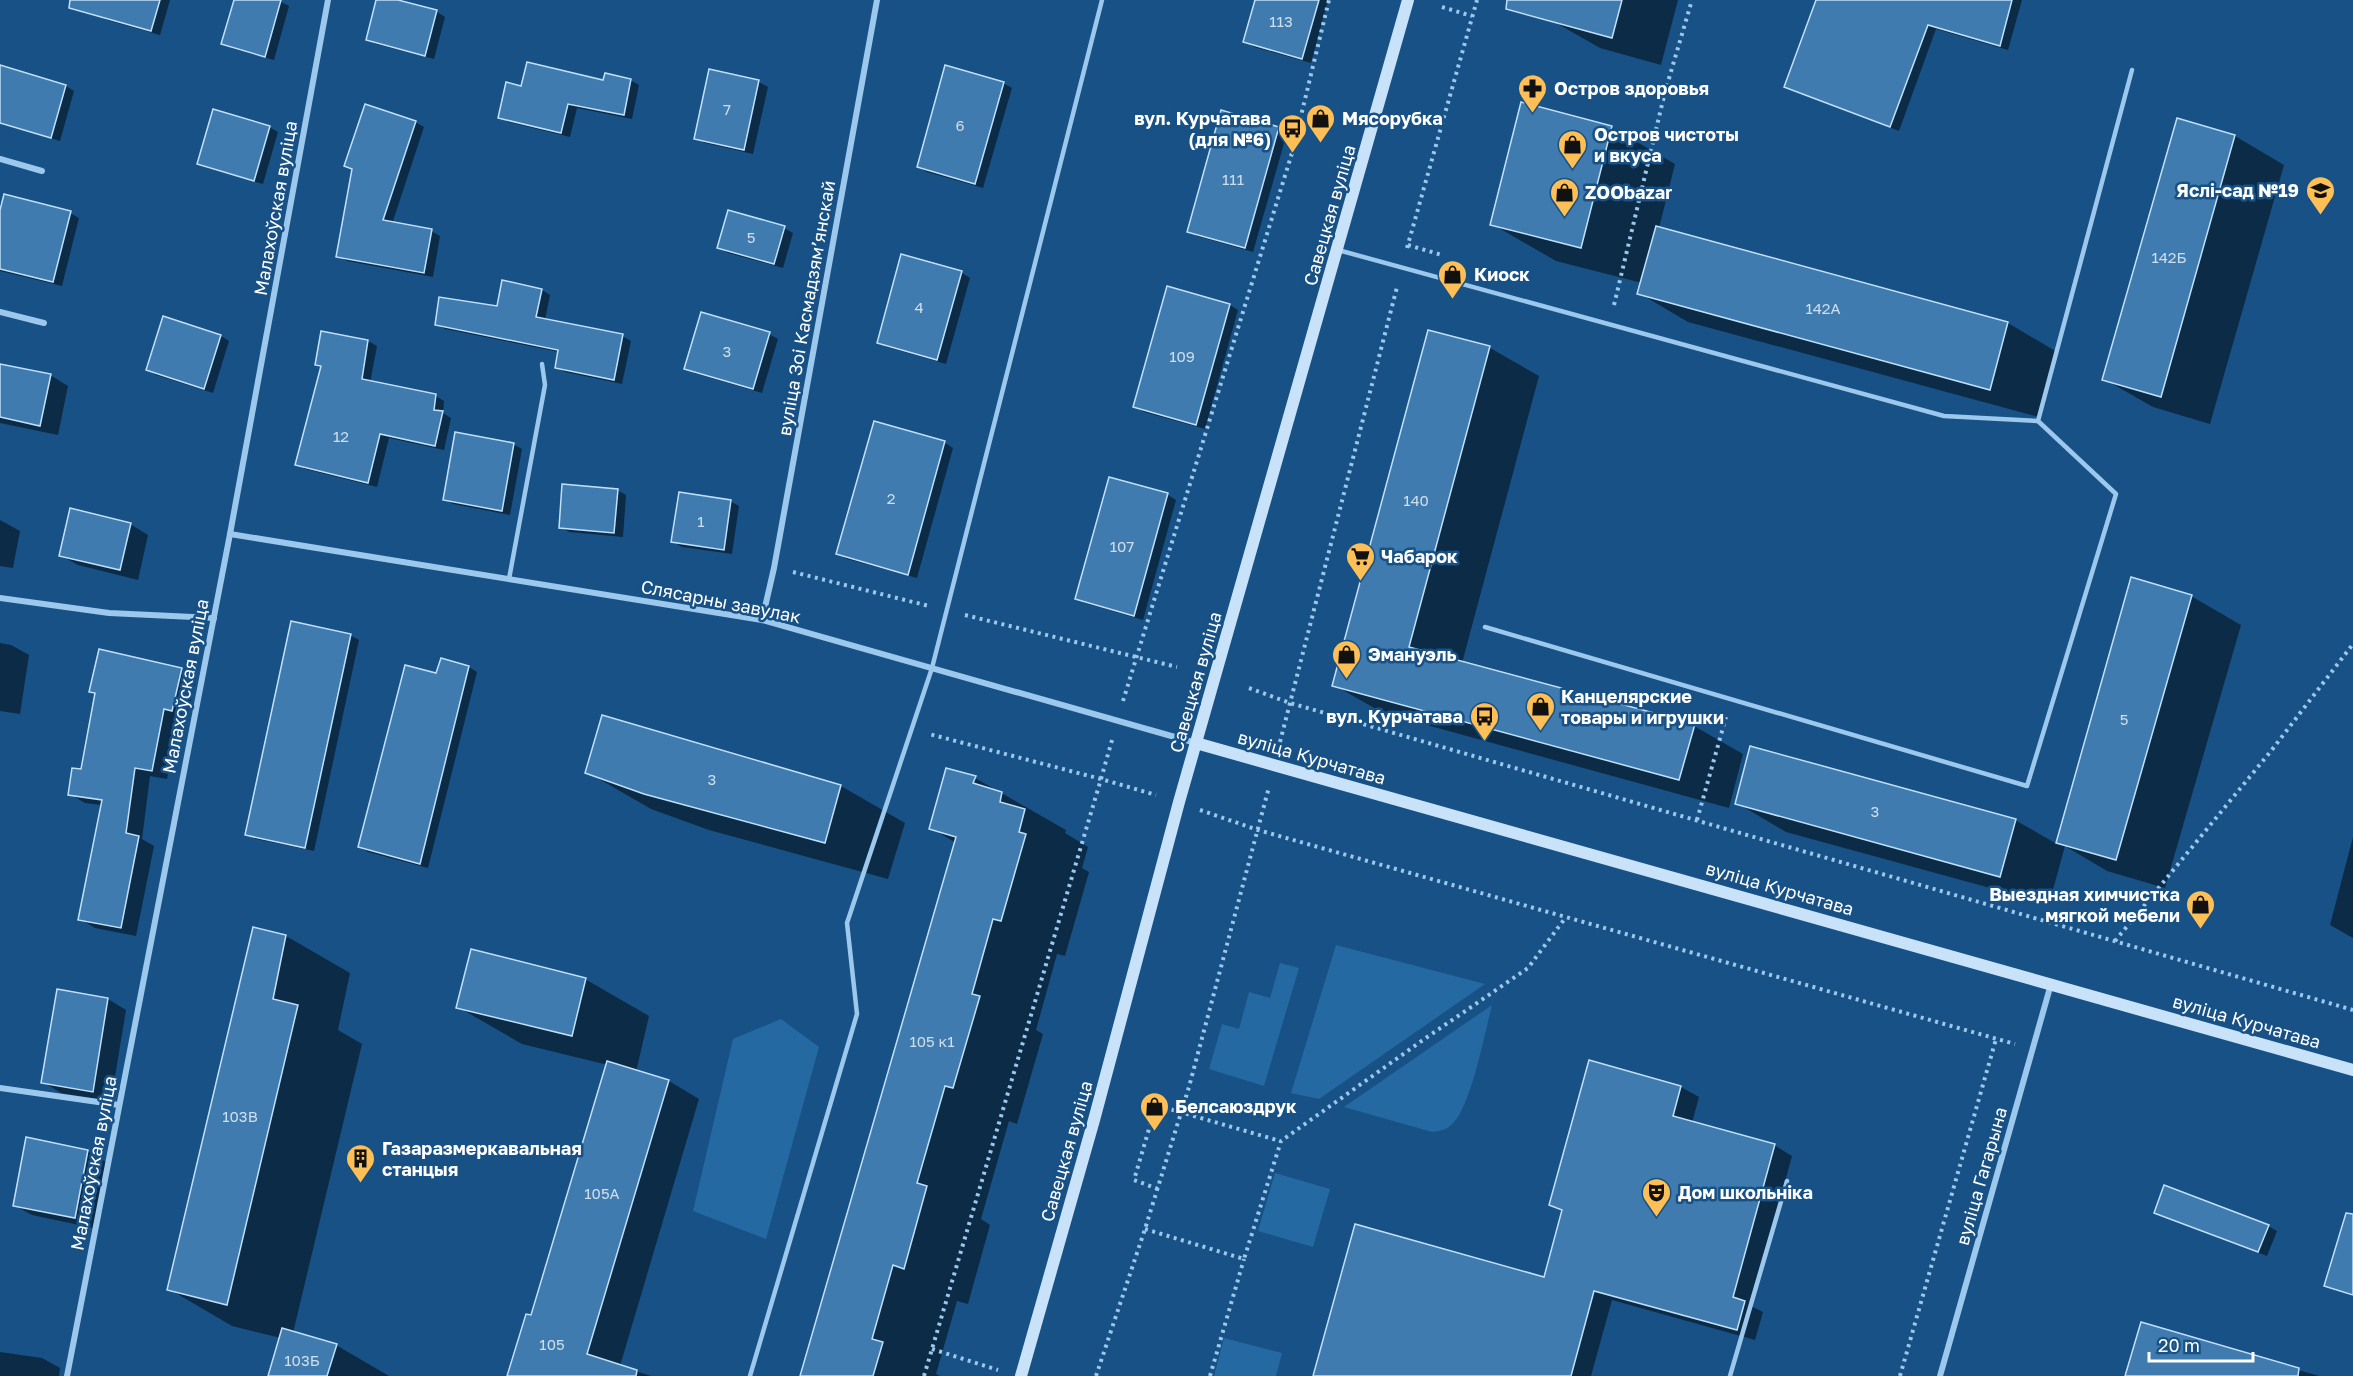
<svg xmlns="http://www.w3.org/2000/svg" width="2353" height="1376" font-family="'Golos Text',sans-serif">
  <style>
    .green { fill: #2569a2 }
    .shadow { fill: #0007 }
    .building { fill: #3f7bae; stroke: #c1e0fa; stroke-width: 1.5 }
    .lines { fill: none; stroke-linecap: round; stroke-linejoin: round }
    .path { stroke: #9cc8ed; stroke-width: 4; stroke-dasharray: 3 4.5; stroke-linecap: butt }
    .lane { stroke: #9cc8ed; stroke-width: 4.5 }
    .street { stroke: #9cc8ed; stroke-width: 6 }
    .secondary { stroke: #c8e2f9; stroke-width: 12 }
    .labels { text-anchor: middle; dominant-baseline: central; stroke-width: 5; stroke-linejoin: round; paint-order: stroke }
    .number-label { font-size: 15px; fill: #cfdeeb }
    .poi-label { font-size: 18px; font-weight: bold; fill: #fff; stroke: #175185; text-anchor: start }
    .street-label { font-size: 18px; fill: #fff; stroke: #175185 }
  </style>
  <rect width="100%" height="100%" fill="#175185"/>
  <g class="green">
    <polygon points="1336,945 1485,984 1319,1099 1291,1093"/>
    <polygon points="1280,963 1299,968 1264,1086 1209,1069 1222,1024 1239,1029 1249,992 1270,998"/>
    <path d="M1492,1005c-7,27 -21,101 -39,118 -6,7 -13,8 -21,9l-88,-25z"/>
    <polygon points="781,1019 819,1047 766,1239 693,1211 733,1039"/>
    <polygon points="1275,1173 1330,1189 1313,1247 1258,1231"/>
    <polygon points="1224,1338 1282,1353 1276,1376 1214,1376"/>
  </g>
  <g class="shadow">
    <polygon points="92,0 170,0 160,35 107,20 98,15"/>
    <polygon points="235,0 277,0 289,6 274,60 231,48 223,43"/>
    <polygon points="378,0 392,0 437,12 445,17 434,59 376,44 367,39"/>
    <polygon points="1257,0 1328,0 1311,63 1254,47 1245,42"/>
    <polygon points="1556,0 1678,0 1661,65 1600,48 1551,20"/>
    <polygon points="1818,0 2022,0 2008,50 1936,29 1899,131 1786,87"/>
    <polygon points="0,66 66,86 74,91 60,141 0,123"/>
    <polygon points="711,71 759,82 768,87 753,154 705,143 696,138"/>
    <polygon points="630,80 639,85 632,119 577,108 570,137 508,122 500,117 523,88"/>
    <polygon points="1003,83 1012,88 983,188 927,172 918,167"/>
    <polygon points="2178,120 2235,136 2284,165 2210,424 2153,407 2104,379"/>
    <polygon points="415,122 424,127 392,224 431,231 440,236 433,277 347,261 338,256 353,170 346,166"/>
    <polygon points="269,127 278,132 263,184 207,168 199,163"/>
    <polygon points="1611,127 1675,164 1659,228 2008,323 2057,352 2039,417 1688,322 1639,293 1642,283 1556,261 1492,224"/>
    <polygon points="1278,128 1287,133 1253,252 1197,236 1188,231"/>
    <polygon points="70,213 79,218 62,286 0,271 0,216"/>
    <polygon points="784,228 793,233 783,268 728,253 719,248"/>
    <polygon points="902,256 962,273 970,278 946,364 887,347 878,342"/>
    <polygon points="1168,288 1230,305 1238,310 1205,429 1144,412 1135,407"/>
    <polygon points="542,290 550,295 545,320 622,336 631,341 622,384 565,372 556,367 559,352 445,329 436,324 498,308"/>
    <polygon points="164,318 221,336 229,341 213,393 156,375 147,370"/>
    <polygon points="1429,331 1490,348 1539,376 1462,663 1694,726 1743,754 1729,808 1383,713 1334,685"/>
    <polygon points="322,333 368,341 377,346 370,383 436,396 444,401 443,413 451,418 444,450 389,438 377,487 305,469 297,464 322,367 317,364"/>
    <polygon points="769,334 778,339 762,393 694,373 686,368"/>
    <polygon points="0,365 50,375 68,386 58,435 0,423"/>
    <polygon points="875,423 945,443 953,448 917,578 847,559 838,554"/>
    <polygon points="513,444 522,449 510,515 453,504 444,499"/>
    <polygon points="1110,478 1168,495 1176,500 1143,620 1085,603 1076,598"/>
    <polygon points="617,490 626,495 623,537 569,532 560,527"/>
    <polygon points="730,501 739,506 732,554 682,547 673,542"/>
    <polygon points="0,520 20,531 13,568 0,566"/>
    <polygon points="130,524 148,535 138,580 78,565 60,555"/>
    <polygon points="2133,579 2191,596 2241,625 2165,888 2107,871 2065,846 2049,904 1786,832 1737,803 2015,820 2057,844"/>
    <polygon points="350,635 359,640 314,851 256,839 247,834"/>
    <polygon points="0,643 11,645 29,655 20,714 0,711"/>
    <polygon points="442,660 469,667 477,672 428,868 368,852 359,847"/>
    <polygon points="181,670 196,678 187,718 179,716 167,779 150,776 142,839 154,846 136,936 95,928 80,919 102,805 85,803 70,794 82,771 96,694 91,691"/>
    <polygon points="603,716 841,786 905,823 888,879 709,830 651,809 587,772"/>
    <polygon points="975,778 1066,830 1065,833 1088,847 1082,868 1089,872 1065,956 1057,954 1036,1030 1043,1034 1017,1124 1009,1121 981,1219 990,1225 968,1304 957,1301 936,1374 940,1376 802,1376 956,843 931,828"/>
    <polygon points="2353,837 2353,938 2330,925"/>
    <polygon points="255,929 286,936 350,973 338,1030 362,1044 293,1333 336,1345 389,1376 269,1376 281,1338 232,1326 169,1289"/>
    <polygon points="585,979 649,1016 636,1072 669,1081 699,1099 620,1366 651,1376 508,1376 532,1317 608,1065 522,1044 458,1007"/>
    <polygon points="108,999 126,1010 111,1101 61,1093 43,1082"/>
    <polygon points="1590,1062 1681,1087 1699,1097 1692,1123 1774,1145 1792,1156 1751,1306 1763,1312 1755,1340 1612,1300 1591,1376 1315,1376 1545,1279 1563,1212 1551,1205"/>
    <polygon points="27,1139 88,1151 106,1162 93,1228 32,1215 14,1205"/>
    <polygon points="2165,1217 2268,1226 2277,1231 2267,1256"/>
    <polygon points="2353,1225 2353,1296 2326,1285"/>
    <polygon points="2142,1324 2319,1376 2127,1376"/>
    <polygon points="0,1352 42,1358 60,1368 59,1376 0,1376"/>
  </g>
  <g class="building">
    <polygon points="70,0 160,0 151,31 69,8"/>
    <polygon points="234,0 281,0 265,57 221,44"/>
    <polygon points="376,0 398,0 437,10 425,56 366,40"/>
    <polygon points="1255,0 1319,0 1302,59 1243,42"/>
    <polygon points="1507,0 1622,0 1612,38 1506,9"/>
    <polygon points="1816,0 2012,0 2000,46 1928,25 1890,127 1784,87"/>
    <polygon points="527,62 603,80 605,73 631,79 624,115 568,104 561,133 498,118 506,82 521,86"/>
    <polygon points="0,65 66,85 51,138 0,123"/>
    <polygon points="945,65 1004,82 975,184 917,167"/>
    <polygon points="709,69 759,80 744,150 694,139"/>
    <polygon points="1521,102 1612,126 1581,248 1490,225"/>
    <polygon points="365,104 416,121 383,220 432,229 424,273 336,257 352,169 344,166"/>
    <polygon points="213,109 270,126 254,181 197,164"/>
    <polygon points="1221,110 1279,127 1245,248 1187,232"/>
    <polygon points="2177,118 2235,135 2161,397 2102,380"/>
    <polygon points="4,194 71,211 53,282 0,269 0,210"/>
    <polygon points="728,210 785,226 774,264 717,248"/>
    <polygon points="1656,226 2008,322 1990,390 1637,294"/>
    <polygon points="901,254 962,271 937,360 877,343"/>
    <polygon points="502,280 542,289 536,317 623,334 614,380 555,368 558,350 435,325 439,297 497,306"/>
    <polygon points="1167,286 1230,304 1196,425 1133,407"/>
    <polygon points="701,312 770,332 753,389 684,369"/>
    <polygon points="163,316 221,335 204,389 146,370"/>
    <polygon points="1428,330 1490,346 1409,647 1695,724 1679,780 1332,686"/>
    <polygon points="321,331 368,340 362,379 436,394 434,410 443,411 435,446 380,434 368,483 295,465 321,366 315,365"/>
    <polygon points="0,364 51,374 40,426 0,417"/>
    <polygon points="874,421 945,441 908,575 836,554"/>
    <polygon points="455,432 514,443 502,511 443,500"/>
    <polygon points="1109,477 1168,493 1134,616 1075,599"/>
    <polygon points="562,484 618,489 614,533 559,528"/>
    <polygon points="679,492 731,500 724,550 671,542"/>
    <polygon points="70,508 131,523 120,570 59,556"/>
    <polygon points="2131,577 2192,595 2116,860 2056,843"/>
    <polygon points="291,621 351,634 305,848 245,835"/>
    <polygon points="99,649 182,668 172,711 164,709 152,771 135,768 126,833 139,836 121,928 78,920 102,800 68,795 72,768 81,769 95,693 89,692"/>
    <polygon points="441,658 469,666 420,864 358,847 405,665 436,673"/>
    <polygon points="602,715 841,785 825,843 644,794 585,773"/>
    <polygon points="1750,746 2016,819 2000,877 1735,804"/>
    <polygon points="946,768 976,776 973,783 1002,792 1000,802 1025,809 1019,832 1026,834 1001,921 993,919 972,994 980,996 953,1088 945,1086 917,1183 927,1186 904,1269 893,1265 872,1339 883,1342 873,1376 800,1376 956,837 929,829"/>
    <polygon points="253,927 286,935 273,999 298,1005 227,1305 167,1290"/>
    <polygon points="471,949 586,978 572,1036 456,1008"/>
    <polygon points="57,989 108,998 93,1092 41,1083"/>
    <polygon points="1589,1060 1681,1086 1673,1116 1775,1144 1733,1297 1745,1301 1737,1330 1594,1291 1571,1376 1313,1376 1355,1224 1544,1277 1562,1210 1549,1205"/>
    <polygon points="607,1061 669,1080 587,1354 637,1370 636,1376 507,1376 526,1314 531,1315"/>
    <polygon points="26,1137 88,1150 75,1218 13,1206"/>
    <polygon points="2164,1185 2269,1225 2258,1252 2154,1213"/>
    <polygon points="2346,1213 2353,1214 2353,1295 2324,1286"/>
    <polygon points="2141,1322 2299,1368 2298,1376 2125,1376"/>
    <polygon points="282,1328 337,1344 327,1376 268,1376"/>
  </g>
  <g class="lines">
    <g class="path">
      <polyline points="1442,7 1472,16"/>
      <polyline points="1408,245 1442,255"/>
      <polyline points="1407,248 1477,0"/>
      <polyline points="1614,305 1665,92 1692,0"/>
      <polyline points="793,572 929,606"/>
      <polyline points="965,615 1177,667"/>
      <polyline points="1249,688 1290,703 2353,1010"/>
      <polyline points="1123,701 1292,153 1329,0"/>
      <polyline points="1112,740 1101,779 1156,795"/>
      <polyline points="1280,742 1397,287"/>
      <polyline points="1200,810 1258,830 2015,1044"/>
      <polyline points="1697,820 1726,717"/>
      <polyline points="2115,941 2271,751 2353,644"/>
      <polyline points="1158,1189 1134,1180 1156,1105 1280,1141"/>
      <polyline points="1145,1229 1244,1259 1281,1141 1423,1040 1528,968 1566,917"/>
      <polyline points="932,1349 998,1370"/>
      <polyline points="924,1376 1101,779 929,734"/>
      <polyline points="1096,1376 1145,1229 1189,1087 1269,787"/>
      <polyline points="1210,1376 1244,1259"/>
      <polyline points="1900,1376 1996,1039"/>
    </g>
    <g class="lane">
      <polyline points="1338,250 1944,416 2038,421"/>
      <polyline points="509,579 545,385 542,364"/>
      <polyline points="1485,627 2027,786 2116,494 2038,421 2132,70"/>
      <polyline points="750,1376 857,1014 847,923 932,668 1102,0"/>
      <polyline points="1730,1376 1787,1181"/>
    </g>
    <g class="street">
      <polyline points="0,159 42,171"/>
      <polyline points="0,312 44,323"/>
      <polyline points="230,534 762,620 1196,743"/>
      <polyline points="0,598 109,613 214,618"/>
      <polyline points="762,620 774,568 877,0"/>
      <polyline points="0,1088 119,1105"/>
      <polyline points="67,1376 230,534 328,0"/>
      <polyline points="1940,1376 2051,984"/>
    </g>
    <g class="secondary">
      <polyline points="1196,743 2353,1070"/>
      <polyline points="1021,1376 1094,1120 1179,802 1408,0"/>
    </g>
  </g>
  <defs>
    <symbol id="pharmacy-pin" viewBox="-11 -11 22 30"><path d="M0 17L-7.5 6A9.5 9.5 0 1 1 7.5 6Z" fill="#ffbf57" stroke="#175185"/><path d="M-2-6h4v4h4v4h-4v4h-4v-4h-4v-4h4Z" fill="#111"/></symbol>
    <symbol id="shop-pin" viewBox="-11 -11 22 30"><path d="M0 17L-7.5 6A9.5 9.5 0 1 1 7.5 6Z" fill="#ffbf57" stroke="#175185"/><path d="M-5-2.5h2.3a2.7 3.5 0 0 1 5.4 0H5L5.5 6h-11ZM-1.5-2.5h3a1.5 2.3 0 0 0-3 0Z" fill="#111"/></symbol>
    <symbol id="bus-pin" viewBox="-11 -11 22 30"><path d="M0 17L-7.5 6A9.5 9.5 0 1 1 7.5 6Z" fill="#ffbf57" stroke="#175185"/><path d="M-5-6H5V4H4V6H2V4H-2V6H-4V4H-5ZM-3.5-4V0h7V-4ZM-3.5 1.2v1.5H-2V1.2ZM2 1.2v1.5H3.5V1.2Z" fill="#111"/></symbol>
    <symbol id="school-pin" viewBox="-11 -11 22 30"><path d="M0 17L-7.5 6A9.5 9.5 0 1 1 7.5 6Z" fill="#ffbf57" stroke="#175185"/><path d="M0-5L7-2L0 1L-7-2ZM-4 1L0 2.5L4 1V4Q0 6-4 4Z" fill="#111"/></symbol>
    <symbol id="supermarket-pin" viewBox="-11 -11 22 30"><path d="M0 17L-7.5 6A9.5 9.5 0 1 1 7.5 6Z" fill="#ffbf57" stroke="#175185"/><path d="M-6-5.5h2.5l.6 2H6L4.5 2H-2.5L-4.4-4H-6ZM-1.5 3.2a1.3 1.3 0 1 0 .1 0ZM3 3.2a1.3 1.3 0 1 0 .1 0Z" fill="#111"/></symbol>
    <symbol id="building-pin" viewBox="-11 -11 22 30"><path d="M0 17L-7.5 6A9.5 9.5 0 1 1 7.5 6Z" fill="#ffbf57" stroke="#175185"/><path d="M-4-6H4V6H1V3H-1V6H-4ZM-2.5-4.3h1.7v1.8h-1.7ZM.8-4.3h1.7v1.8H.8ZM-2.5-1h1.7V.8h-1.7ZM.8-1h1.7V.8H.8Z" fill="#111"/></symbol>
    <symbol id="theatre-pin" viewBox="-11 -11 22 30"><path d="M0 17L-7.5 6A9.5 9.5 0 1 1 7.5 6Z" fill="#ffbf57" stroke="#175185"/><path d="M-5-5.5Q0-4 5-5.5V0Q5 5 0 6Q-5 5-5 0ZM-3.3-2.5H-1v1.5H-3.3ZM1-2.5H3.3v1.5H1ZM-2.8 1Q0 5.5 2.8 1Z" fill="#111"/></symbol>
  </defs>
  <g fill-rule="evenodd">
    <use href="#pharmacy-pin" x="1516" y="72" width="33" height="45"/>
    <use href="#shop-pin" x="1304" y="102" width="33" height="45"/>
    <use href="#bus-pin" x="1276" y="112" width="33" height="45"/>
    <use href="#shop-pin" x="1556" y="128" width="33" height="45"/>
    <use href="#school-pin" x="2304" y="174" width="33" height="45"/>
    <use href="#shop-pin" x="1548" y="176" width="33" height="45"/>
    <use href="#shop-pin" x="1436" y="258" width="33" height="45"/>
    <use href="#supermarket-pin" x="1344" y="540" width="33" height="45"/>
    <use href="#shop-pin" x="1330" y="638" width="33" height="45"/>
    <use href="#shop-pin" x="1524" y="690" width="33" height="45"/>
    <use href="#bus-pin" x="1468" y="700" width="33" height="45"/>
    <use href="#shop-pin" x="2184" y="888" width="33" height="45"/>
    <use href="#shop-pin" x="1138" y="1090" width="33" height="45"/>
    <use href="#building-pin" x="344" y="1142" width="33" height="45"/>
    <use href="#theatre-pin" x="1640" y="1176" width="33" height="45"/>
  </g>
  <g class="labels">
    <g class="number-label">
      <text x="1281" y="21">113</text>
      <text x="727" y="109">7</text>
      <text x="960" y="125">6</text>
      <text x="1233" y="179">111</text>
      <text x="751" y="237">5</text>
      <text x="2169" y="257">142Б</text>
      <text x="919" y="307">4</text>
      <text x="1823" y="308">142А</text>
      <text x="727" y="351">3</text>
      <text x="1182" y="356">109</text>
      <text x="341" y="436">12</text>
      <text x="891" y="498">2</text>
      <text x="1416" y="500">140</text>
      <text x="701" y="521">1</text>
      <text x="1122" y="546">107</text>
      <text x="2124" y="719">5</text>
      <text x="712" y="779">3</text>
      <text x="1875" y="811">3</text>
      <text x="932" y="1041">105 к1</text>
      <text x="240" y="1116">103В</text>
      <text x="602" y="1193">105А</text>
      <text x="552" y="1344">105</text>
      <text x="302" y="1360">103Б</text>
    </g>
    <g class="poi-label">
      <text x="1554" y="88">Остров здоровья</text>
      <text x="1271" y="118" text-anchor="end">вул. Курчатава<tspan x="1271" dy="21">(для №6)</tspan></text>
      <text x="1342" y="118">Мясорубка</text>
      <text x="1594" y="134">Остров чистоты<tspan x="1594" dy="21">и вкуса</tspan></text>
      <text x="2299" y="190" text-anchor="end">Яслі-сад №19</text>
      <text x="1585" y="192">ZOObazar</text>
      <text x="1474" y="274">Киоск</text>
      <text x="1381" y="556">Чабарок</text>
      <text x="1368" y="654">Эмануэль</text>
      <text x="1561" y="696">Канцелярские<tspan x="1561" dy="21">товары и игрушки</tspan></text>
      <text x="1463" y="716" text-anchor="end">вул. Курчатава</text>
      <text x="2180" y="894" text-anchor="end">Выездная химчистка<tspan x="2180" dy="21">мягкой мебели</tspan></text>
      <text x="1175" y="1106">Белсаюздрук</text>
      <text x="382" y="1148">Газаразмеркавальная<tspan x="382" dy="21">станцыя</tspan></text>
      <text x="1678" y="1192">Дом школьніка</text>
    </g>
    <g class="street-label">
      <text transform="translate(275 208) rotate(-80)">Малахоўская вуліца</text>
      <text transform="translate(1329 215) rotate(-74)">Савецкая вуліца</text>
      <text transform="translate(806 308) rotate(-80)">вуліца Зоі Касмадзямʼянскай</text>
      <text transform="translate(721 601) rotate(11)">Слясарны завулак</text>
      <text transform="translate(1195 682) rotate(-74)">Савецкая вуліца</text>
      <text transform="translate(185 686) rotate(-79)">Малахоўская вуліца</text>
      <text transform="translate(1312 757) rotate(16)">вуліца Курчатава</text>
      <text transform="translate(1780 888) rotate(16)">вуліца Курчатава</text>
      <text transform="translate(2247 1021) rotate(16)">вуліца Курчатава</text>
      <text transform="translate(1066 1151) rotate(-74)">Савецкая вуліца</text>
      <text transform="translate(93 1163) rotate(-79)">Малахоўская вуліца</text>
      <text transform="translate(1981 1176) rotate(-74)">вуліца Гагарына</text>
    </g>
  </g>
  <path d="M2149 1352v9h104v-9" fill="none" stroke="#ffffff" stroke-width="3"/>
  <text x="2158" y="1352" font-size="18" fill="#ffffff" stroke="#175185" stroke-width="4.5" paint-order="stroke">20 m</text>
</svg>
